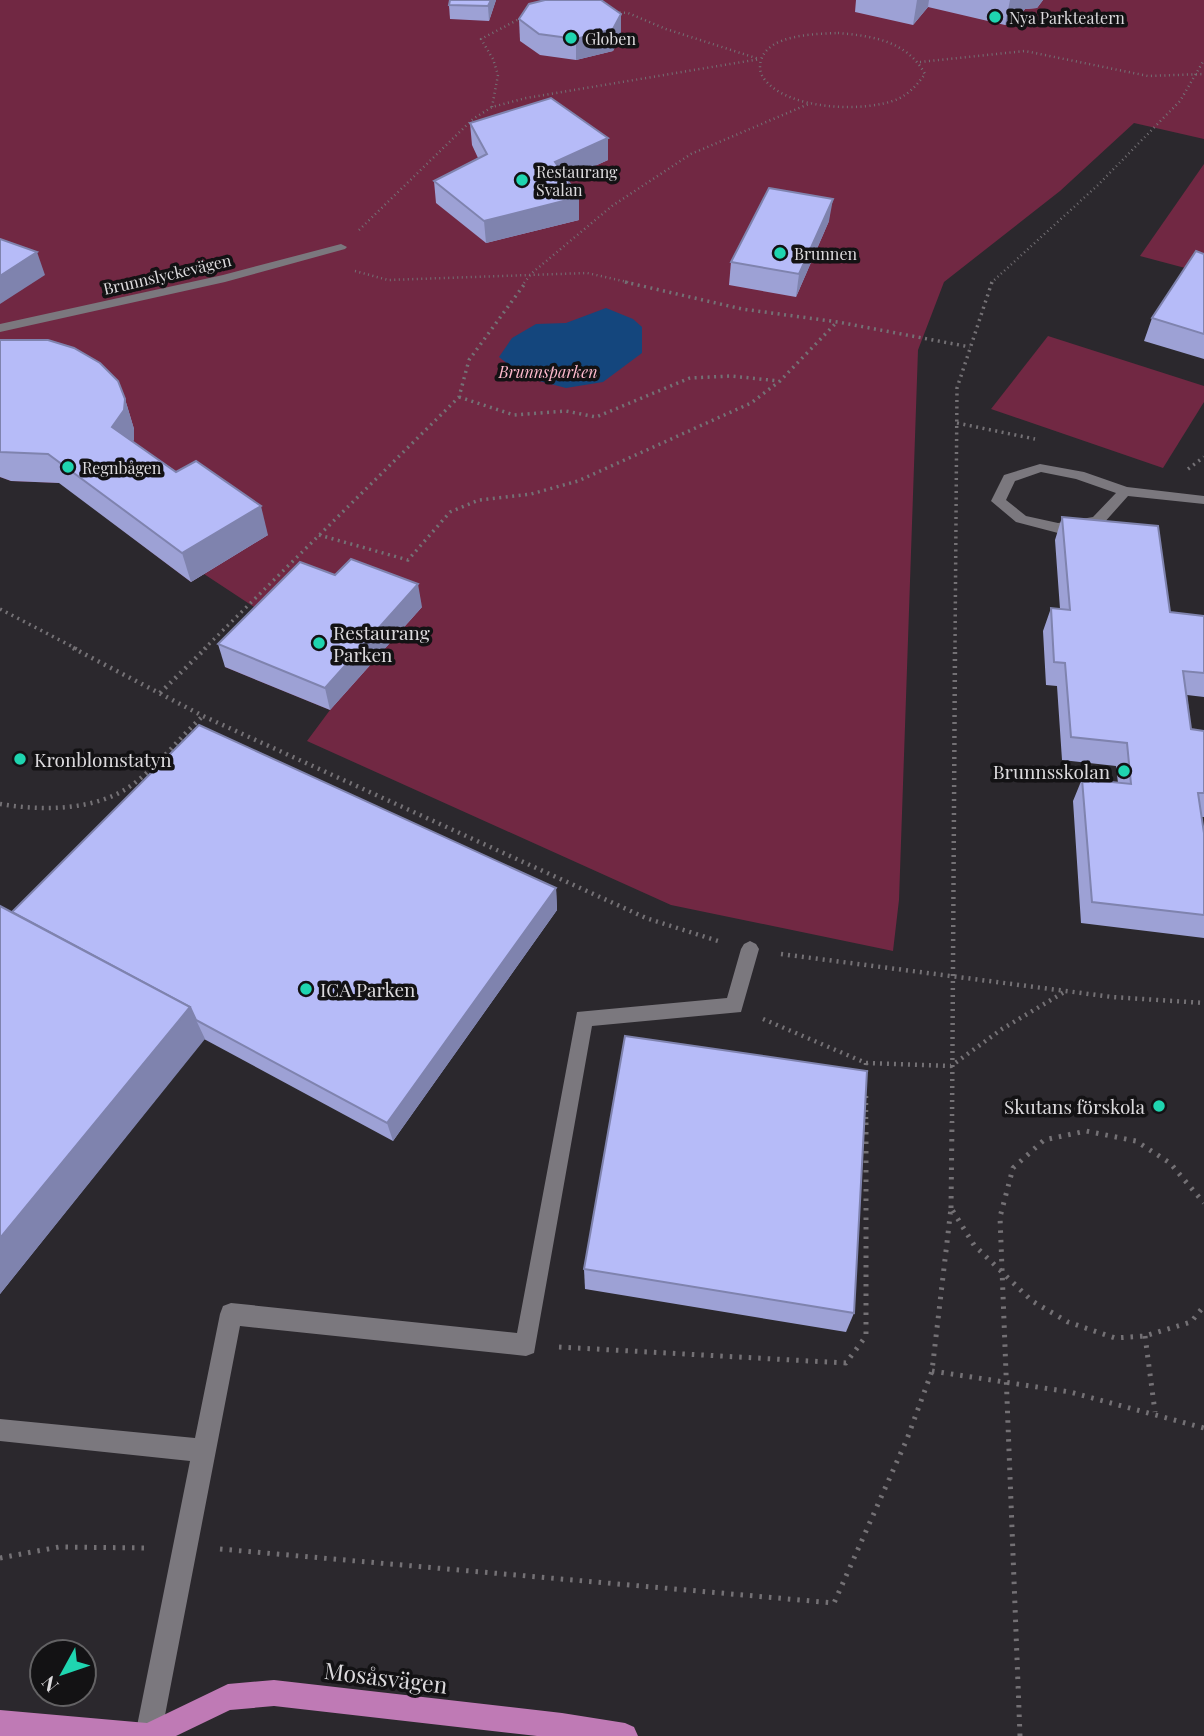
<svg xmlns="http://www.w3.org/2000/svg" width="1204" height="1736" font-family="'Playfair Display',serif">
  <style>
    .green { fill: #712843 }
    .water { fill: #14467d }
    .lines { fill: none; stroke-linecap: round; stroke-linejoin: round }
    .path-far3 { stroke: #747175; stroke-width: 2.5; stroke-dasharray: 1 3.5; stroke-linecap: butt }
    .path-far2 { stroke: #747175; stroke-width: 3.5; stroke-dasharray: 2 4.5; stroke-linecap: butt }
    .path-far1 { stroke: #747175; stroke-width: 4.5; stroke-dasharray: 2 5; stroke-linecap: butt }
    .path { stroke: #747175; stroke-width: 5; stroke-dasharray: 2.5 7; stroke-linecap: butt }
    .minor { fill: #7b787e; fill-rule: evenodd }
    .major { fill: #bf7ab5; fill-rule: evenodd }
    .wall { fill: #9da1d5 }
    .shaded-wall { fill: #7f83ae }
    .building { fill: #b6bbf8; stroke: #7f83ae; stroke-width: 2 }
    .poi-dot { fill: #1fd5b0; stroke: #131214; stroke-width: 2.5 }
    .labels { text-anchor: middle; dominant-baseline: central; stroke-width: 7; stroke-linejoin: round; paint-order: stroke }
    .far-poi-label { font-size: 16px; fill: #dcdadd; stroke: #131214; text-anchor: start }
    .far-street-label { font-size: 16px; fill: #dcdadd; stroke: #131214 }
    .far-park-label { font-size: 16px; font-style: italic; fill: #febacd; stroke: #131214 }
    .poi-label { font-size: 19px; fill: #dcdadd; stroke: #131214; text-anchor: start }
    .near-street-label { font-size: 23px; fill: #dcdadd; stroke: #131214 }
  </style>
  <rect width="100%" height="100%" fill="#2b282d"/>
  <g class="green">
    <polygon points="0,0 1204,0 1204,139 1134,123 1060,191 944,282 918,350 899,900 893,951 671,905 307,741 330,710 225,667 271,618 204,574 191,582 60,483 11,481 0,477"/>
    <polygon points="1204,164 1204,273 1140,256"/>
    <polygon points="1048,336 1204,386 1204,402 1163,468 991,409"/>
  </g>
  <polygon class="water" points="606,308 633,319 642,327 642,353 603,382 566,388 524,377 499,357 512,338 536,324 566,323"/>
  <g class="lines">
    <g class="path-far3">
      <polyline points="615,12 628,13 666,29 759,59"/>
      <path d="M838,33c35,3 69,8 87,41 -8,11 -15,19 -27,25 -33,14 -109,11 -133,-19 -5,-6 -6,-12 -4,-20 8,-26 55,-26 77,-27z"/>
      <polyline points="920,62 1025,51 1148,76 1204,74"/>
      <polyline points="492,107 498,75 493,59 481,39 523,17"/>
      <polyline points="359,230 473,119 492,107 526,98 760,59"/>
      <polyline points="355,271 388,280 587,273 632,283"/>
      <polyline points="524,283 532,273 612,206 691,154 811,103"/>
      <polyline points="991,283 1098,185 1180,101 1204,60"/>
    </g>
    <g class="path-far2">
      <polyline points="625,282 742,309 838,322 970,347"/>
      <polyline points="459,397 514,415 566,411 596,417 690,378 731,376 779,381"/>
      <polyline points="957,423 1035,439"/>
      <polyline points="1188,469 1204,457"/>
      <polyline points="319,535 408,560 450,512 479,500 531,494 578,481 751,403 780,381 837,322"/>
      <polyline points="0,609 77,649"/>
      <polyline points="204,649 459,397 469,360 526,282"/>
      <polyline points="955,649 957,388 992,282"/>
    </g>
    <g class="path-far1">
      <polyline points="73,648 203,716 646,918 718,941"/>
      <polyline points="160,693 206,648"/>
      <path d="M0,804c43,7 96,7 132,-19 27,-20 47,-47 71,-69"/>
      <polyline points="781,954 1112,997 1204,1003"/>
      <polyline points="763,1019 866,1063 951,1066 1002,1029 1066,991"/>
      <polyline points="866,1063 866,1077"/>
      <polyline points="866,1096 866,1123"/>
      <polyline points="952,1123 955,648"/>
    </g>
    <g class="path">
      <polyline points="951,1208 952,1122"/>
      <polyline points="1145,1336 1155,1412"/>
      <polyline points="559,1347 846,1363 866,1336 866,1122"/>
      <polyline points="932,1371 1070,1392 1204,1428"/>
      <polyline points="220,1549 834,1603 907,1439 932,1371 951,1208 974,1245 1032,1301 1068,1322 1115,1338 1145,1336 1191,1322 1204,1306"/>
      <polyline points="0,1558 59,1547 148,1548"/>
      <polyline points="1020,1736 1000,1217 1013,1168 1044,1140 1086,1131 1136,1141 1170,1163 1204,1203"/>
    </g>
    <g class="minor">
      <polygon points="341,244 347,247 345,249 225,282 0,332 0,324 223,275"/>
      <path d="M1040,464l44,8 43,15 77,9v8l-76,-8 -25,28 -5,2 -40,7 -42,-11 -25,-21 13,-26zM1041,472l35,7 40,14 -23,24 -35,6 -32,-7 -20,-16 9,-19z"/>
      <polygon points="750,941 756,944 759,949 741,1012 592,1026 534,1353 526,1356 240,1326 161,1736 135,1736 190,1461 0,1441 0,1419 195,1438 220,1314 223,1306 231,1303 517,1333 577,1012 727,998 741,949 744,944"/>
    </g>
    <polygon class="major" points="274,1680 562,1713 625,1723 634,1727 638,1736 537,1736 274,1706 230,1710 176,1736 0,1736 0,1710 147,1723 228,1684"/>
  </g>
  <g class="wall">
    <polygon points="496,0 489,21 450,19 449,5"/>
    <polygon points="856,0 1043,0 1037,8 1025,9 1015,22 1005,25 928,7 913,25 855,12"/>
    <polygon points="519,19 621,35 613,51 576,60 540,55 520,41"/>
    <polygon points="470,123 608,138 608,160 566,179 579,197 579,220 486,243 436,203 434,181 478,158 472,145"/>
    <polygon points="829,221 796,297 729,285 731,262"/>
    <polygon points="1204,254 1204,359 1144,341 1152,318"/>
    <polygon points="0,340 125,399 134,429 134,440 132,441 268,535 191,582 59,483 11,481 0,477"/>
    <polygon points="1062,517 1170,612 1204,616 1204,697 1187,695 1191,729 1204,731 1204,817 1202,817 1204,833 1204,938 1081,923 1073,801 1082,779 1118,783 1116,766 1062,760 1057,686 1046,685 1043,631 1051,608 1060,609 1055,540"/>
    <polygon points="422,607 330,710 225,667 218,644"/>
    <polygon points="556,888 557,910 393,1141 204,1039 0,1294 0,906 12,912"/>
    <polygon points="584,1269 854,1313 846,1332 585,1289"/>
  </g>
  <g class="shaded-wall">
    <polygon points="491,0 496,0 489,21 488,6"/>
    <polygon points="917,0 929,0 928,7 913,25"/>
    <polygon points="1010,0 1043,0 1037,8 1025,9 1015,22 1005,25"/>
    <polygon points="621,14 621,35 613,51 576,60 576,39"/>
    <polygon points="608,138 608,160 555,184 555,162"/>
    <polygon points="579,197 579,220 486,243 484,221"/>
    <polygon points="833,199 829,221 796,297 799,274"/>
    <polygon points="37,252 45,275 0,304 0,276"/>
    <polygon points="125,399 134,429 134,440 122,457 112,427"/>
    <polygon points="261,506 268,535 191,582 182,553"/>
    <polygon points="418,584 422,607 330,710 325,688"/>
    <polygon points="556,888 557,910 393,1141 387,1123"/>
    <polygon points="190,1007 205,1039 0,1294 0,1238"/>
  </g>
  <g class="building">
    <polygon points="450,0 491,0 488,6 449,5"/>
    <polygon points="545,0 601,0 621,14 613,29 576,39 539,34 519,19 529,4"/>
    <polygon points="551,98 608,138 555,162 579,197 484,221 434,181 487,154 470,123"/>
    <polygon points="769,188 833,199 799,274 731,262"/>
    <polygon points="0,239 37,252 0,276"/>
    <polygon points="1196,251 1204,254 1204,334 1152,318"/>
    <polygon points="0,340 48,340 74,348 100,363 118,381 125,399 124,410 112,427 176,472 196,461 261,506 182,553 48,454 0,452"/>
    <polygon points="1062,517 1158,526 1170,612 1204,616 1204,673 1183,671 1191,729 1204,731 1204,793 1198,793 1204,833 1204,915 1092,902 1082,779 1131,784 1127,743 1071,737 1065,663 1054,662 1051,608 1070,610"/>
    <polygon points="351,559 418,584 325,688 218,644 300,562 335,575"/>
    <polygon points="199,725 556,888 387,1123 196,1020 190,1007 12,912"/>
    <polygon points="0,906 190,1007 0,1238"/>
    <polygon points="625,1036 867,1071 854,1313 584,1269"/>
  </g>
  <g class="poi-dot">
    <circle cx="995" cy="17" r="7"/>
    <circle cx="571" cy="38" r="7"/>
    <circle cx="522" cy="180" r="7"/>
    <circle cx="780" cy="253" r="7"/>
    <circle cx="68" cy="467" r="7"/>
    <circle cx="319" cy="643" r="7"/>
    <circle cx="20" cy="759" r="7"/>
    <circle cx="1124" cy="771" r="7"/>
    <circle cx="306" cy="989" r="7"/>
    <circle cx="1159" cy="1106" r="7"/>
  </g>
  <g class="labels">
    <g class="far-poi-label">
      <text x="1009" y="17">Nya Parkteatern</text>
      <text x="585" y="38">Globen</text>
      <text x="536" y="171">Restaurang<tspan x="536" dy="18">Svalan</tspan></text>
      <text x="794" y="253">Brunnen</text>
      <text x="82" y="467">Regnbågen</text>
    </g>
    <g class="far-street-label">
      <text transform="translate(167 274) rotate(-13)">Brunnslyckevägen</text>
    </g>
    <g class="far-park-label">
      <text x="548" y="371">Brunnsparken</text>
    </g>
    <g class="poi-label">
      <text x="333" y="632">Restaurang<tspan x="333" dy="22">Parken</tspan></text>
      <text x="34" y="759">Kronblomstatyn</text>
      <text x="1110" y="771" text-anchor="end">Brunnsskolan</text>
      <text x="320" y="989">ICA Parken</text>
      <text x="1145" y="1106" text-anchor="end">Skutans förskola</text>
    </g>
    <g class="near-street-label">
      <text transform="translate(386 1677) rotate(7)">Mosåsvägen</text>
    </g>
  </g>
  <g transform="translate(63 1673) rotate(230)"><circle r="33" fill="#131214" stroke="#636264" stroke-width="2"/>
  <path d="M0-5L12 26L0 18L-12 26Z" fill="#1fd5b0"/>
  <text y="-10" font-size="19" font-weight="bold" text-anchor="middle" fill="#dcdadd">N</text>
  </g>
</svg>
